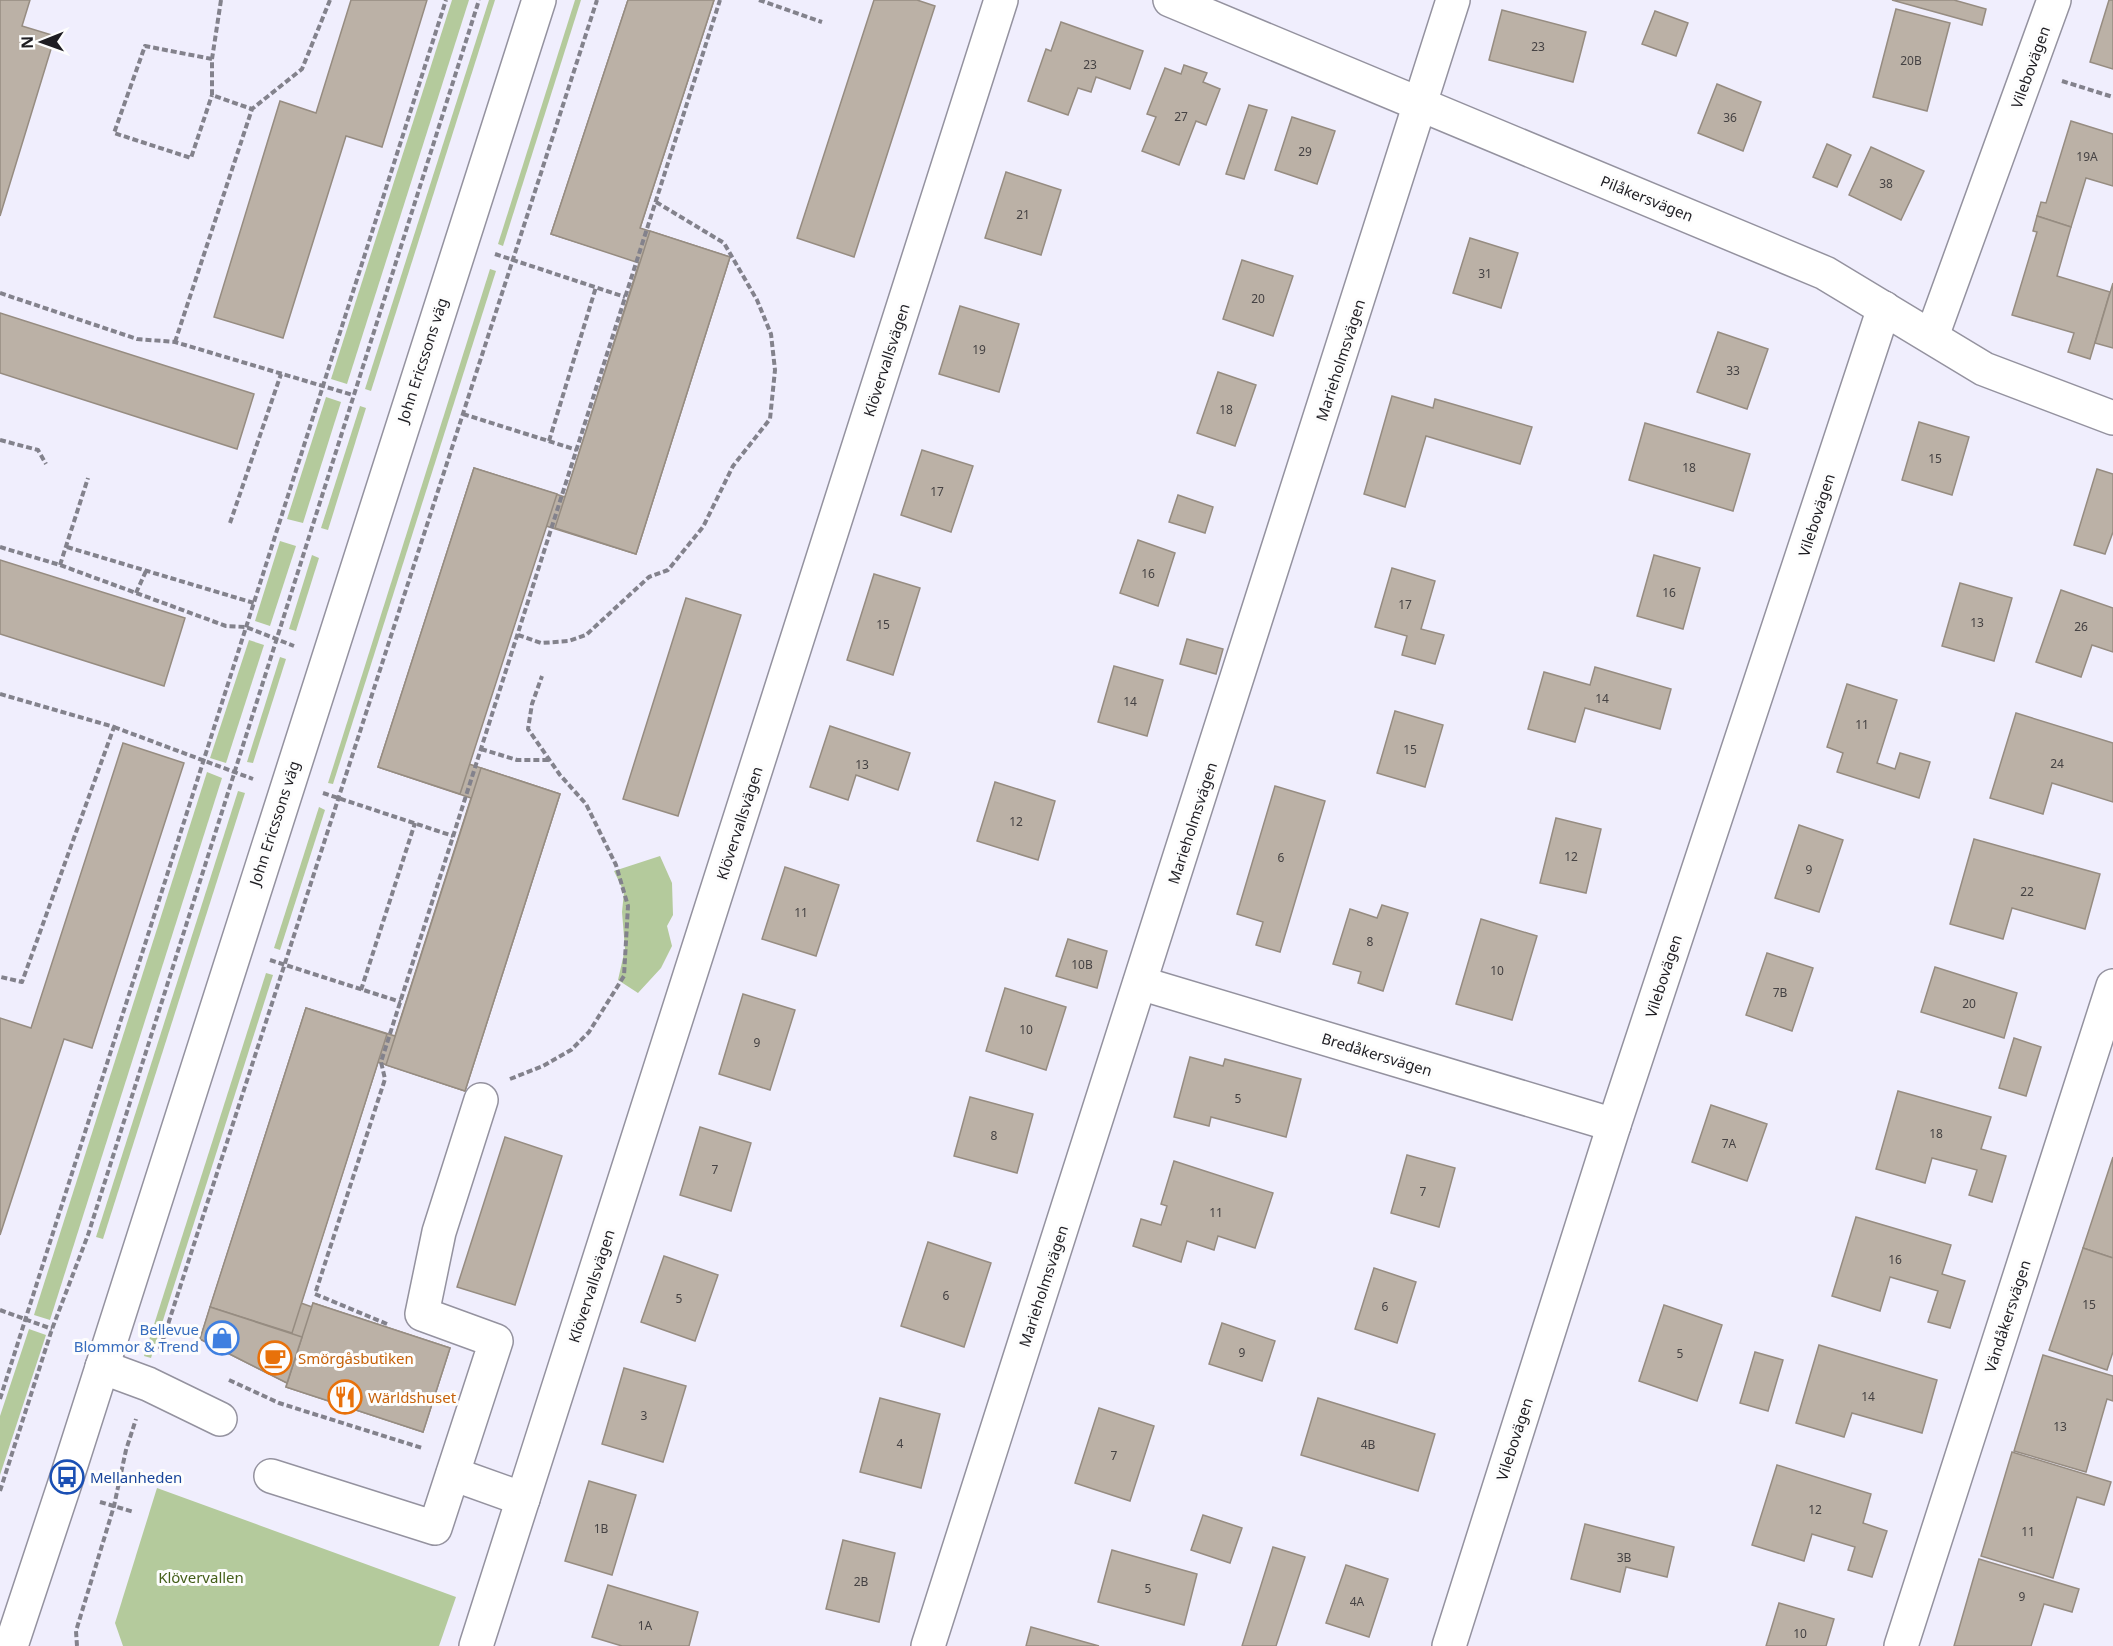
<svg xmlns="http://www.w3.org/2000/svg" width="2113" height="1646" font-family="'Noto Sans',sans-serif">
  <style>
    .green { fill: #b4ca9c }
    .building { fill: #bbb1a6; stroke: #968c81; stroke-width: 1.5 }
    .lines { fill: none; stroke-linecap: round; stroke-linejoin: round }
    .minor-casing { stroke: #94929f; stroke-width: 36 }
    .path { stroke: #83828c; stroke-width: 4; stroke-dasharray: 6 3; stroke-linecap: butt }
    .minor { stroke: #fff; stroke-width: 33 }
    .labels { text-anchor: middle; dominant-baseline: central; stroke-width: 6; stroke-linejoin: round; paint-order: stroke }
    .number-label { font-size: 12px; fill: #454243 }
    .street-label { font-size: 15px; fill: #1e1d22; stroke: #fdfdfd }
    .shop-label { font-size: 15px; fill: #366cbe; stroke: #fdfdfd; text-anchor: end }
    .food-label { font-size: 15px; fill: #c56008; stroke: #fdfdfd; text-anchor: start }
    .transit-label { font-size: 15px; fill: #164399; stroke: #fdfdfd; text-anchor: start }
    .park-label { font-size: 15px; fill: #445f1a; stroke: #fdfdfd }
  </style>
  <rect width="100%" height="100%" fill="#f0eefd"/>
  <g class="green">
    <polygon points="452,0 469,0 347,384 331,379"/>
    <polygon points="489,0 495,0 371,391 365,389"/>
    <polygon points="575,0 581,0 503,246 498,244"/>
    <polygon points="490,269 496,271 333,784 328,783"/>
    <polygon points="326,397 341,402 303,523 287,519"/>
    <polygon points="360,406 366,408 328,530 321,528"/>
    <polygon points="280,541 296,546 270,626 255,621"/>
    <polygon points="312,555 319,558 296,631 289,629"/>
    <polygon points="249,640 264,645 226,763 210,758"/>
    <polygon points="280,657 286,659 253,763 247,762"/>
    <polygon points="207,772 222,778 50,1320 34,1315"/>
    <polygon points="238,791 245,793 103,1239 96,1237"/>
    <polygon points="319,807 325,810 280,950 274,948"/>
    <polygon points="660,856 672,883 673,915 667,926 672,946 661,968 638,993 618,980 625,949 622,912 624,892 614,871"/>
    <polygon points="266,973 273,975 151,1358 144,1356"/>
    <polygon points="29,1329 46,1335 0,1475 0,1416"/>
    <polygon points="157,1488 456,1597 439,1646 123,1646 115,1623"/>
  </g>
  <g class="building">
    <polygon points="0,0 30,0 22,26 55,36 0,216"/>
    <polygon points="351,0 427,0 382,147 346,136 283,338 214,317 280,101 316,113"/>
    <polygon points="628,0 714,0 630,259 551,234"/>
    <polygon points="628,0 714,0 640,228 730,257 636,554 546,526 469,764 560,794 465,1091 378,1062 301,1303 312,1307 313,1303 450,1348 423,1432 286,1387 287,1383 200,1339 306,1008 395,1036 471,798 378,767 474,468 565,497 639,263 551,234"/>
    <polygon points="874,0 917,0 935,6 854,257 797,238"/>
    <polygon points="1892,0 1954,0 1986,9 1982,25"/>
    <polygon points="2109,0 2113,0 2113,69 2090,62"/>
    <polygon points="1896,9 1950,23 1927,111 1873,97"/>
    <polygon points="1502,10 1586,32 1573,82 1489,60"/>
    <polygon points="1655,11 1688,23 1676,56 1642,44"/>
    <polygon points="1061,22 1143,51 1130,89 1096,77 1091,92 1078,88 1068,115 1028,101 1046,49 1051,51"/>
    <polygon points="1184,65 1207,73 1203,82 1220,89 1206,125 1196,121 1179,165 1142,151 1156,117 1147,114 1165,68 1181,74"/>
    <polygon points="1717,84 1761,102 1743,151 1698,133"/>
    <polygon points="1249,105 1267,110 1244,179 1226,174"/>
    <polygon points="1292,117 1335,131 1317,184 1275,170"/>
    <polygon points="2071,121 2113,134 2113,186 2086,178 2071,227 2037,216 2041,202 2046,203"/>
    <polygon points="1827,144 1851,155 1837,187 1813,177"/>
    <polygon points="1871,147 1924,171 1901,220 1849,195"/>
    <polygon points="1006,172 1061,190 1041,255 985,238"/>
    <polygon points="2037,216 2071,227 2057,276 2110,292 2090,359 2068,352 2074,333 2012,315 2037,232 2033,231"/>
    <polygon points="650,231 730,257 636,554 555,528"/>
    <polygon points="1470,238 1518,253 1501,308 1453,293"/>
    <polygon points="1242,260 1293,276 1273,336 1223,319"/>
    <polygon points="2113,283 2113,348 2095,343"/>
    <polygon points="960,306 1019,324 999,392 939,374"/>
    <polygon points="0,313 254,394 237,449 0,373"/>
    <polygon points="1718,332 1768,349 1747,409 1697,392"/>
    <polygon points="1218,372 1256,385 1235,446 1197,433"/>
    <polygon points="1392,396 1433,408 1435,399 1532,427 1520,464 1426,436 1405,507 1364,494"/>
    <polygon points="1919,422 1969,437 1952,495 1902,480"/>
    <polygon points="1645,423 1750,454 1733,511 1629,480"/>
    <polygon points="922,450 973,466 951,532 901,515"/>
    <polygon points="474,468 557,494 460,794 378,767"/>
    <polygon points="2097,469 2113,474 2113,532 2105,554 2074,545"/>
    <polygon points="1178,495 1213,507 1205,533 1169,522"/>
    <polygon points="1138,540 1175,553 1158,606 1120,593"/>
    <polygon points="1654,555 1700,568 1683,629 1637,616"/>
    <polygon points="0,560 185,618 164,686 0,634"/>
    <polygon points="1392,568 1435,581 1421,629 1444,635 1435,664 1402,655 1407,636 1375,627"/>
    <polygon points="874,574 920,588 893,675 847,660"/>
    <polygon points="1960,583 2012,598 1994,661 1942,646"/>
    <polygon points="2061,590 2113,608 2113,652 2092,645 2081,677 2036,662"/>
    <polygon points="686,598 741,615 678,816 623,799"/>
    <polygon points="1187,639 1223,649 1216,674 1180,664"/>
    <polygon points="1114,666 1163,680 1147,736 1098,722"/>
    <polygon points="1595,667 1671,689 1660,729 1585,708 1575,742 1528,729 1544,672 1590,685"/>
    <polygon points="1847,684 1897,700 1877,763 1895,769 1900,753 1930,762 1919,798 1837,772 1843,753 1827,747"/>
    <polygon points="1395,711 1443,725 1425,787 1377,773"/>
    <polygon points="2016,713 2113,743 2113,802 2052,783 2043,814 1990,798"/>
    <polygon points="830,726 910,753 898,790 856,775 848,800 810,787"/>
    <polygon points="123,743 184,763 92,1048 64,1039 0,1235 0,1018 31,1028"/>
    <polygon points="481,768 560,794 465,1091 386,1065"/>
    <polygon points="995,782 1055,801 1038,860 977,841"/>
    <polygon points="1275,786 1325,801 1280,952 1256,945 1263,922 1237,914"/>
    <polygon points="1556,818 1601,829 1586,893 1540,883"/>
    <polygon points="1799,825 1843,840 1819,912 1775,898"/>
    <polygon points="1974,839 2100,874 2085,929 2012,908 2003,939 1950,924"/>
    <polygon points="785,867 839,885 816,956 762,939"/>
    <polygon points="1382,905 1408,913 1383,991 1358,983 1361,972 1333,964 1350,909 1377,918"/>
    <polygon points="1481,919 1537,936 1512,1020 1456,1004"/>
    <polygon points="1068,939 1107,951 1097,988 1056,976"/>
    <polygon points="1767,953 1813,968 1792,1031 1746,1015"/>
    <polygon points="1935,967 2017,993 2004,1038 1921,1012"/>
    <polygon points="1005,988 1066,1007 1046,1070 986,1051"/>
    <polygon points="743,994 795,1010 770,1090 719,1074"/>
    <polygon points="306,1008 387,1034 292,1333 210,1307"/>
    <polygon points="2014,1038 2041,1047 2026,1096 1999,1088"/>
    <polygon points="1190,1057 1223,1066 1225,1059 1301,1079 1286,1137 1211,1117 1209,1126 1174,1117"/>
    <polygon points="1898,1091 1991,1117 1981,1149 2006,1156 1992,1202 1969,1195 1977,1170 1932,1158 1925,1183 1876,1169"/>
    <polygon points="970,1097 1033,1114 1017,1173 954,1156"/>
    <polygon points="1711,1105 1767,1124 1747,1181 1692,1162"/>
    <polygon points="700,1127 751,1143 731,1211 680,1195"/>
    <polygon points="505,1137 562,1156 515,1305 457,1287"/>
    <polygon points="1407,1155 1455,1168 1439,1227 1391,1213"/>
    <polygon points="2113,1157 2113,1258 2083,1248"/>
    <polygon points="1174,1161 1273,1193 1255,1248 1218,1236 1214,1250 1187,1241 1181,1262 1133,1246 1141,1219 1161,1225 1167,1206 1161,1204"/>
    <polygon points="1856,1217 1951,1245 1942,1274 1965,1281 1950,1328 1928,1322 1938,1291 1890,1277 1880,1311 1832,1296"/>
    <polygon points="928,1242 991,1263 964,1347 901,1326"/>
    <polygon points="2083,1248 2113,1258 2113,1352 2107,1370 2049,1350"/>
    <polygon points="664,1256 718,1275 695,1341 641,1322"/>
    <polygon points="1374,1268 1416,1282 1397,1343 1355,1329"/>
    <polygon points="313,1303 450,1348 423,1432 286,1387"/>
    <polygon points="1664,1305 1722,1325 1697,1401 1639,1381"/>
    <polygon points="210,1307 302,1337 287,1383 200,1339"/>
    <polygon points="1222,1323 1275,1341 1262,1381 1209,1364"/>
    <polygon points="1819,1345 1937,1380 1922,1433 1852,1413 1844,1437 1796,1423"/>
    <polygon points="1755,1352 1783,1360 1768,1411 1740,1403"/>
    <polygon points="2043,1355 2113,1376 2113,1401 2107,1399 2086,1472 2014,1451"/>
    <polygon points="624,1368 686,1386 663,1462 602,1444"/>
    <polygon points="880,1398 940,1414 921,1488 860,1472"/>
    <polygon points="1318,1398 1435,1434 1418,1491 1301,1455"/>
    <polygon points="1099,1408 1154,1426 1130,1501 1075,1483"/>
    <polygon points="2012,1452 2111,1482 2104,1505 2077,1497 2053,1578 1981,1556"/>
    <polygon points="1777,1465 1871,1494 1863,1523 1887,1531 1872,1577 1848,1570 1855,1547 1812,1534 1804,1561 1752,1545"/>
    <polygon points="589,1481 636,1495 612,1575 565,1561"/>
    <polygon points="1203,1515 1242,1528 1230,1563 1191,1550"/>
    <polygon points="1585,1524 1674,1547 1667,1577 1626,1567 1620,1592 1571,1579"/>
    <polygon points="843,1540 895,1553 879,1622 826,1609"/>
    <polygon points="1273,1547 1305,1557 1276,1646 1242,1646"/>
    <polygon points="1112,1550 1197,1574 1184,1625 1098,1602"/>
    <polygon points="1979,1559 2079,1589 2072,1612 2044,1604 2031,1646 1954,1646"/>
    <polygon points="1346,1565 1388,1579 1369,1637 1326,1623"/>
    <polygon points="608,1585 698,1612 689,1646 622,1646 592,1637"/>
    <polygon points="1779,1603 1834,1619 1826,1646 1766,1646"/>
    <polygon points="1031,1627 1099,1646 1026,1646"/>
  </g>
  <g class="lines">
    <defs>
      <g id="minor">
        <polyline points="1170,0 1825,273 1984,369 2113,418"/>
        <polyline points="1932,336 2054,0"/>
        <polyline points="1140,983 1614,1125"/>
        <polyline points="102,1367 148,1384 220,1419"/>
        <polyline points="453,1474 523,1499"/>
        <polyline points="271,1476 435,1528 496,1341 422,1314 439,1232 481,1100"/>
        <polyline points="11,1646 67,1477 539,0"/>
        <polyline points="476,1646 1001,0"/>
        <polyline points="928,1646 1453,0"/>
        <polyline points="1449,1646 1614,1125 1884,308"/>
        <polyline points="1901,1646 2113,986"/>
      </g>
    </defs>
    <use href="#minor" class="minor-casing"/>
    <g class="path">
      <polyline points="221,0 212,59 212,95 252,109"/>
      <polyline points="759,0 822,22"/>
      <polyline points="212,59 145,46 114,133 191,158 212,95"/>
      <polyline points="2062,81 2113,97"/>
      <polyline points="495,254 625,297"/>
      <polyline points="0,293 137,339 175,342 353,395"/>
      <polyline points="175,342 252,109 302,69 330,0"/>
      <polyline points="463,414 577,450"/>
      <polyline points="0,440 38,450 46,464"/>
      <polyline points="549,441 596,287"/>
      <polyline points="230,523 281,374"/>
      <polyline points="0,547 60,565 226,626 246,627 294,646"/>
      <polyline points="67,547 254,603"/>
      <polyline points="60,565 88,478"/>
      <polyline points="136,593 146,571"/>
      <polyline points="518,635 541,643 569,641 586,635 649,577 668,570 703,527 733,466 770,419 775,370 771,334 757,300 724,243 656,202"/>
      <polyline points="0,694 114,727 22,982 1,977"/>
      <polyline points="114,727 253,779"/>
      <polyline points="481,749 517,760 550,760"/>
      <polyline points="323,793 453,836"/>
      <polyline points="270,960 401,1002"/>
      <polyline points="361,990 415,823"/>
      <polyline points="510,1079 543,1066 571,1050 589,1032 624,976 628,906 616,865 586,804 560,775 528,729 532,704 542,676"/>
      <polyline points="0,1310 52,1329"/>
      <polyline points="387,1324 315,1294 385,1079 381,1062 720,0"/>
      <polyline points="160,1349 597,0"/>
      <polyline points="229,1380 279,1403 422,1448"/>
      <polyline points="0,1399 446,0"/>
      <polyline points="0,1491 52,1329 88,1235 479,0"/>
      <polyline points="100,1502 134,1512"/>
      <polyline points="77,1646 76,1631 114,1506 126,1450 136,1419"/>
    </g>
    <use href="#minor" class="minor"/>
  </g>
  <defs>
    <symbol id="shop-ring" viewBox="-11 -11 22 22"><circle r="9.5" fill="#fdfdfd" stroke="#3f7fe0" stroke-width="1.5"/><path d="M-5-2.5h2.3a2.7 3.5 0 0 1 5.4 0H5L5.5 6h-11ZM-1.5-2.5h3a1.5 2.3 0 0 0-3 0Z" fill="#3f7fe0"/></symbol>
    <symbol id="cafe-ring" viewBox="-11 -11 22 22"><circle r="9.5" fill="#fdfdfd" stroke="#e8710a" stroke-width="1.5"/><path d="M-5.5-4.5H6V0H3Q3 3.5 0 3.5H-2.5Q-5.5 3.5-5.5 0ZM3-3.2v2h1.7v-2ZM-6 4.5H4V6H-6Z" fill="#e8710a"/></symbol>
    <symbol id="restaurant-ring" viewBox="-11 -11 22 22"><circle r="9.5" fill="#fdfdfd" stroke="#e8710a" stroke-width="1.5"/><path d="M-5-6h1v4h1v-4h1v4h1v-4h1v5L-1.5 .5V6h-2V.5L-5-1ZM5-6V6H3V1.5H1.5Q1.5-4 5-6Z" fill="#e8710a"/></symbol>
    <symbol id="bus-ring" viewBox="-11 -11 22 22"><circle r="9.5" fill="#fdfdfd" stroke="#1a4fb4" stroke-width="1.5"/><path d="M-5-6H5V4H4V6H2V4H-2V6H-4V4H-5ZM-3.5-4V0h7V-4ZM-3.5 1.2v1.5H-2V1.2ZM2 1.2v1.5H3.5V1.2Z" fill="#1a4fb4"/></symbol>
  </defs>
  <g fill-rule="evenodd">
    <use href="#shop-ring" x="203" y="1319" width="38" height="38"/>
    <use href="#cafe-ring" x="256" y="1339" width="38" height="38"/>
    <use href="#restaurant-ring" x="326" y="1378" width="38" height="38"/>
    <use href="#bus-ring" x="48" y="1458" width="38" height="38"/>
  </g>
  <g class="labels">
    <g class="number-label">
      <text x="1538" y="46">23</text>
      <text x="1911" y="60">20B</text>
      <text x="1090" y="64">23</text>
      <text x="1181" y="116">27</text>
      <text x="1730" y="117">36</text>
      <text x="1305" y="151">29</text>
      <text x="2087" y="156">19A</text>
      <text x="1886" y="183">38</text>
      <text x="1023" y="214">21</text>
      <text x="1485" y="273">31</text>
      <text x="1258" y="298">20</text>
      <text x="979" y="349">19</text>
      <text x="1733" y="370">33</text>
      <text x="1226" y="409">18</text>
      <text x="1935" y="458">15</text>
      <text x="1689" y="467">18</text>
      <text x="937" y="491">17</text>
      <text x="1148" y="573">16</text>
      <text x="1669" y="592">16</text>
      <text x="1405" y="604">17</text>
      <text x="1977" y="622">13</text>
      <text x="883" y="624">15</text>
      <text x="2081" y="626">26</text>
      <text x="1602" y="698">14</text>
      <text x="1130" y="701">14</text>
      <text x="1862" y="724">11</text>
      <text x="1410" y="749">15</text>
      <text x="2057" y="763">24</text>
      <text x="862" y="764">13</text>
      <text x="1016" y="821">12</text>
      <text x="1571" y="856">12</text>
      <text x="1281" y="857">6</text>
      <text x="1809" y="869">9</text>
      <text x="2027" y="891">22</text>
      <text x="801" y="912">11</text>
      <text x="1370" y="941">8</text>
      <text x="1082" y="964">10B</text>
      <text x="1497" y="970">10</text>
      <text x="1780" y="992">7B</text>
      <text x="1969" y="1003">20</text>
      <text x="1026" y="1029">10</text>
      <text x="757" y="1042">9</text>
      <text x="1238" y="1098">5</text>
      <text x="1936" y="1133">18</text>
      <text x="994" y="1135">8</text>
      <text x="1729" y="1143">7A</text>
      <text x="715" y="1169">7</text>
      <text x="1423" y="1191">7</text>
      <text x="1216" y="1212">11</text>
      <text x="1895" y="1259">16</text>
      <text x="946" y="1295">6</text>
      <text x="679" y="1298">5</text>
      <text x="2089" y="1304">15</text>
      <text x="1385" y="1306">6</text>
      <text x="1242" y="1352">9</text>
      <text x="1680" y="1353">5</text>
      <text x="1868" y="1396">14</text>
      <text x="644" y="1415">3</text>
      <text x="2060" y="1426">13</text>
      <text x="900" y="1443">4</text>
      <text x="1368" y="1444">4B</text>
      <text x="1114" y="1455">7</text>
      <text x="1815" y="1509">12</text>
      <text x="601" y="1528">1B</text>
      <text x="2028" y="1531">11</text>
      <text x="1624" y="1557">3B</text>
      <text x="861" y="1581">2B</text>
      <text x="1148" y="1588">5</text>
      <text x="2022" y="1596">9</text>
      <text x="1357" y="1601">4A</text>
      <text x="645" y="1625">1A</text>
      <text x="1800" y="1633">10</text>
    </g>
    <g class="street-label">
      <text transform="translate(2030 67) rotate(-70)">Vilebovägen</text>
      <text transform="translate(1647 198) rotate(22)">Pilåkersvägen</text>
      <text transform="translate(422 360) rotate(-72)">John Ericssons väg</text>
      <text transform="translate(886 360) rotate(-72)">Klövervallsvägen</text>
      <text transform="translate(1340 360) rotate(-72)">Marieholmsvägen</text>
      <text transform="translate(1816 515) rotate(-72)">Vilebovägen</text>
      <text transform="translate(274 823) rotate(-72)">John Ericssons väg</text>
      <text transform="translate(739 823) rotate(-72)">Klövervallsvägen</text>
      <text transform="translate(1192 823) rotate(-72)">Marieholmsvägen</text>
      <text transform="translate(1663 976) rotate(-72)">Vilebovägen</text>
      <text transform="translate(1377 1054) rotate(17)">Bredåkersvägen</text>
      <text transform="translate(591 1286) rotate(-72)">Klövervallsvägen</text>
      <text transform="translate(1043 1286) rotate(-72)">Marieholmsvägen</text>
      <text transform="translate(2007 1316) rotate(-72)">Vändåkersvägen</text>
      <text transform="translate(1514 1439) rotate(-72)">Vilebovägen</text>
    </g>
    <g class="shop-label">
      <text x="199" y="1329">Bellevue<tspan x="199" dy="17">Blommor &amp; Trend</tspan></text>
    </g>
    <g class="food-label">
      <text x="298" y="1358">Smörgåsbutiken</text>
      <text x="368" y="1397">Wärldshuset</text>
    </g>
    <g class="transit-label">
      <text x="90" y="1477">Mellanheden</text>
    </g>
    <g class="park-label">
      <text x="201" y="1577">Klövervallen</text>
    </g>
  </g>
  <g transform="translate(42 42) rotate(269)" stroke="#fdfdfd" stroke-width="4.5" paint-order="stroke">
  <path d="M0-4.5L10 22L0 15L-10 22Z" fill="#1e1d22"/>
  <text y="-9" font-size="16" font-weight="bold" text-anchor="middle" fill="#1e1d22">N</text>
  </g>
</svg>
